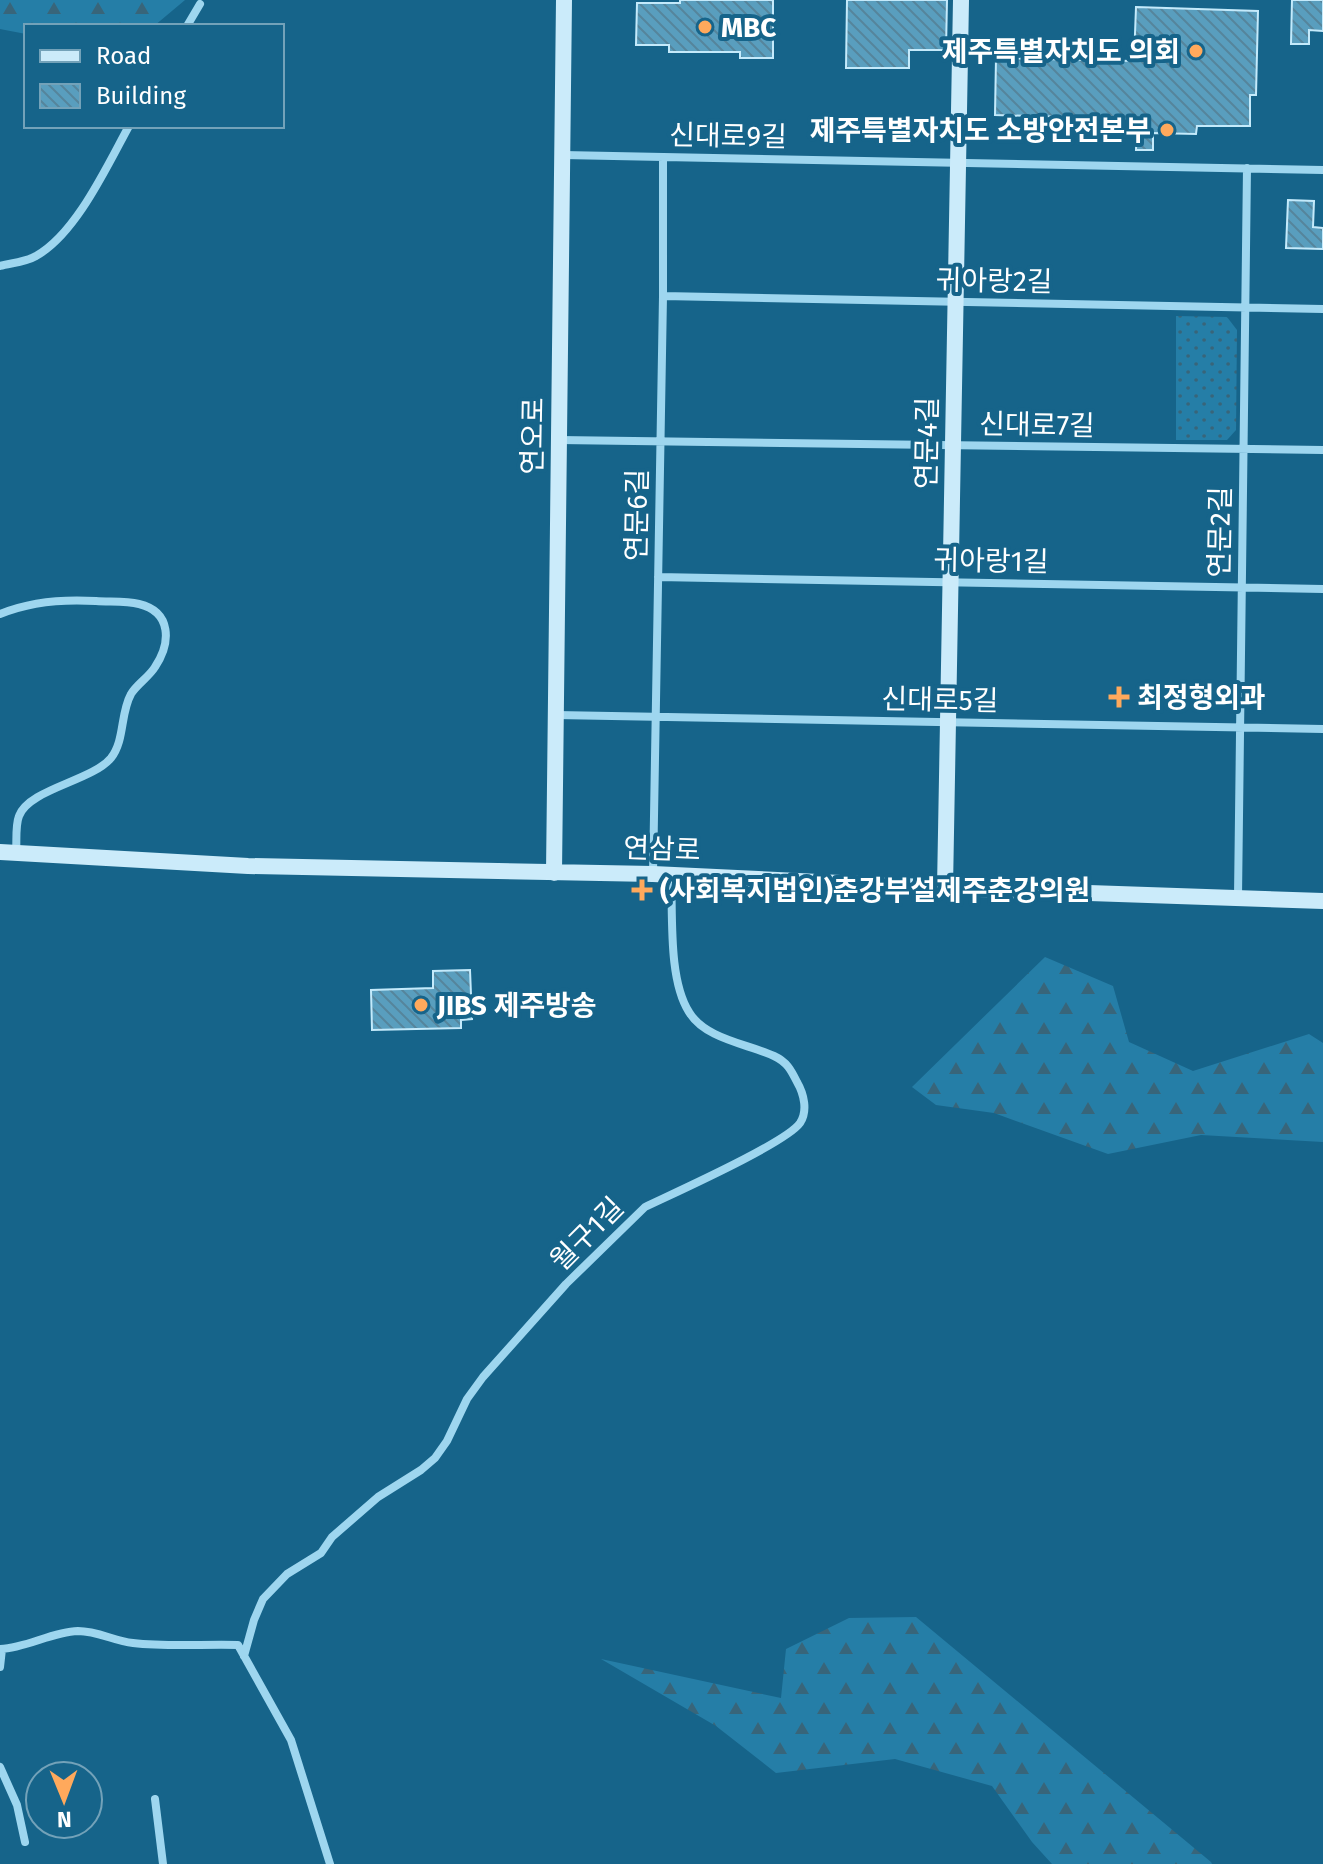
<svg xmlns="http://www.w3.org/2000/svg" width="1323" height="1864" font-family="'Fira Sans','Noto Sans KR',sans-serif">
  <defs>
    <pattern id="forest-firs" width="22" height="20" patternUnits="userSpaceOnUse" patternTransform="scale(2)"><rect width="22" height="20" fill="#257ea7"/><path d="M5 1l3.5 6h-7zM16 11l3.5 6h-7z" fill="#38657a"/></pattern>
    <pattern id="park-dots" width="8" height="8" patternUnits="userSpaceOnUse" patternTransform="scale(2)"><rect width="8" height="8" fill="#257ea7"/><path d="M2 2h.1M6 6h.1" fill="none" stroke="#38657a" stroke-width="1.8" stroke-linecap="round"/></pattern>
    <pattern id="building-back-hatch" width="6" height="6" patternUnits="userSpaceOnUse" patternTransform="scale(2)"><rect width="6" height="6" fill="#599ebe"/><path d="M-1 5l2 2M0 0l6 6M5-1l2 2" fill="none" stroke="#55859c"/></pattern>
  </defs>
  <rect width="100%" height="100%" fill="#16648a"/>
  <!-- forest -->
  <path fill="url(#forest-firs)" d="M 0,0 L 185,0 L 154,26 L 26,26 L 26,34 L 0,29 Z
    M 1045,957 L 1113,986 L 1129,1042 L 1193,1071 L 1309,1034 L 1323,1043 L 1323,1142 L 1201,1135 L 1108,1154 L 994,1113 L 936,1105 L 912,1087 Z
    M 916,1617 L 1211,1862 L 1212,1864 L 1052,1864 L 1032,1842 L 992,1786 L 895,1759 L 776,1773 L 716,1726 L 601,1659 L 781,1698 L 786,1649 L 849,1618 Z"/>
  <!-- park -->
  <path fill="url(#park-dots)" d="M 1176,316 L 1227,317 L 1237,330 L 1236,430 L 1227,440 L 1176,440 Z"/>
  <!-- building -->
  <path fill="url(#building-back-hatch)" stroke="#c4eafb" stroke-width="2" d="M 680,0 L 773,0 L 773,58 L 740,58 L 740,52 L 669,52 L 669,45 L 636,45 L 637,3 L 680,3 Z
    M 847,0 L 947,0 L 946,50 L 909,50 L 909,68 L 846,68 Z
    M 1292,0 L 1323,0 L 1323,31 L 1309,30 L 1309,44 L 1291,44 Z
    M 1136,7 L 1258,11 L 1256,95 L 1250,95 L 1250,126 L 1197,126 L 1196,134 L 1153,133 L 1153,150 L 1136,150 L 1137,119 L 995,115 L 996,58 L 1134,61 Z
    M 1288,200 L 1314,201 L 1313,227 L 1323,228 L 1323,249 L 1286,248 Z
    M 470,970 L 472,1019 L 461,1020 L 461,1028 L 372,1030 L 371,990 L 433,988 L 433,971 Z"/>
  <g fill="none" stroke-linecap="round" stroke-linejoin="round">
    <!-- street -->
    <path stroke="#9ed6ef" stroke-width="8" d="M 187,26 L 200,4
      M 563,155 L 1323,170
      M 0,266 C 11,263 26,262 36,256 C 76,234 107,166 129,126
      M 663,296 L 1323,309
      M 559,440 L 1323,450
      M 658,577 L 1323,589
      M 0,614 C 29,602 64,599 96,601 C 110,602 126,601 139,604 C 172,612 171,643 155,667 C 149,677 137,684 131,694 C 120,714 125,740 111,758 C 92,781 29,789 19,816 C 15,826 17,842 16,853
      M 556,715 L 1323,729
      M 653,874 L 663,296 L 663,157
      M 1238,897 L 1247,168
      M 0,1649 C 27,1648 51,1632 78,1631 C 98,1631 114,1641 133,1643 C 167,1647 204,1644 238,1645 L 291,1740 L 330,1864
      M 244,1656 L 254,1620 L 263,1599 L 287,1574 L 321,1553 L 332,1537 L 378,1497 L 421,1470 L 435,1458 L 447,1441 L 467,1399 L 483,1377 L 566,1284 L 645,1207 C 674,1193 786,1143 800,1123 C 808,1111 804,1094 797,1082 C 791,1070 787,1062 774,1056 C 748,1044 705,1039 689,1012 C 668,979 673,914 671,875
      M 0,1667 L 2,1649
      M 0,1767 L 17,1805 L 25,1842
      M 155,1799 L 163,1864"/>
    <!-- secondary -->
    <path stroke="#cbebfa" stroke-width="16" d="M 0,852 L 248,866 L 653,874 L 945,888 L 1323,901
      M 554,873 L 564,0
      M 945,888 L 961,0"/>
  </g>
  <!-- markers -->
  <g fill="#ffa95c" stroke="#16648a" stroke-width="3">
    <circle cx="705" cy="27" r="8"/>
    <circle cx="1196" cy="51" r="8"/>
    <circle cx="1167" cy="130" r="8"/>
    <path d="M1115 685h8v8h8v8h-8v8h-8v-8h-8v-8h8z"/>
    <path d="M638 878h8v8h8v8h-8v8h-8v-8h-8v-8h8z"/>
    <circle cx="421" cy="1005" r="8"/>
  </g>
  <g text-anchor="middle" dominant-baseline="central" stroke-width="8" stroke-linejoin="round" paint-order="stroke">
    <!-- poi labels -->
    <g font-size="28" font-weight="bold" fill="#fff" stroke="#16648a" text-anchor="start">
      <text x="721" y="27">MBC</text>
      <text x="1180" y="51" text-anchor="end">제주특별자치도 의회</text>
      <text x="1151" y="130" text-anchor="end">제주특별자치도 소방안전본부</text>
      <text x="1137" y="697">최정형외과</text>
      <text x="660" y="890">(사회복지법인)춘강부설제주춘강의원</text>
      <text x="437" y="1005">JIBS 제주방송</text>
    </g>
    <!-- street labels -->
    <g font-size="28" fill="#fff" stroke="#16648a">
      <text transform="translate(728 136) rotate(1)">신대로9길</text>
      <text transform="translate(994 281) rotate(1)">귀아랑2길</text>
      <text transform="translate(1037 425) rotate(1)">신대로7길</text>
      <text transform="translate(533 436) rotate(-89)">연오로</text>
      <text transform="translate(927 443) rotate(-89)">연문4길</text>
      <text transform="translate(637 515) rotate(-89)">연문6길</text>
      <text transform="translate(1220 532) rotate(-89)">연문2길</text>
      <text transform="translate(991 561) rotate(1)">귀아랑1길</text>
      <text transform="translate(940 700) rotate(1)">신대로5길</text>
      <text transform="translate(662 849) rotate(2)">연삼로</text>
      <text transform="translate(587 1234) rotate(-45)">월구1길</text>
    </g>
  </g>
  <!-- legend -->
  <rect x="24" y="24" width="260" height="104" fill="#16648a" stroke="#73a2b9" stroke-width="2"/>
  <rect x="40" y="50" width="40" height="12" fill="#cbebfa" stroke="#73a2b9" stroke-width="2"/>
  <text x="96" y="64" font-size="24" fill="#ffffff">Road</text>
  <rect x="40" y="84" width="40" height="24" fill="url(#building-back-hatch)" stroke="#73a2b9" stroke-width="2"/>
  <text x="96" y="104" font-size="24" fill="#ffffff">Building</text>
  <!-- north arrow -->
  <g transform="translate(64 1800) rotate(179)"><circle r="38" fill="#16648a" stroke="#73a2b9" stroke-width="2"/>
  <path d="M0-6L14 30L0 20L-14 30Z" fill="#ffa95c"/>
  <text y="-12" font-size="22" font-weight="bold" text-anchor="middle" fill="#ffffff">N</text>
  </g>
</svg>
